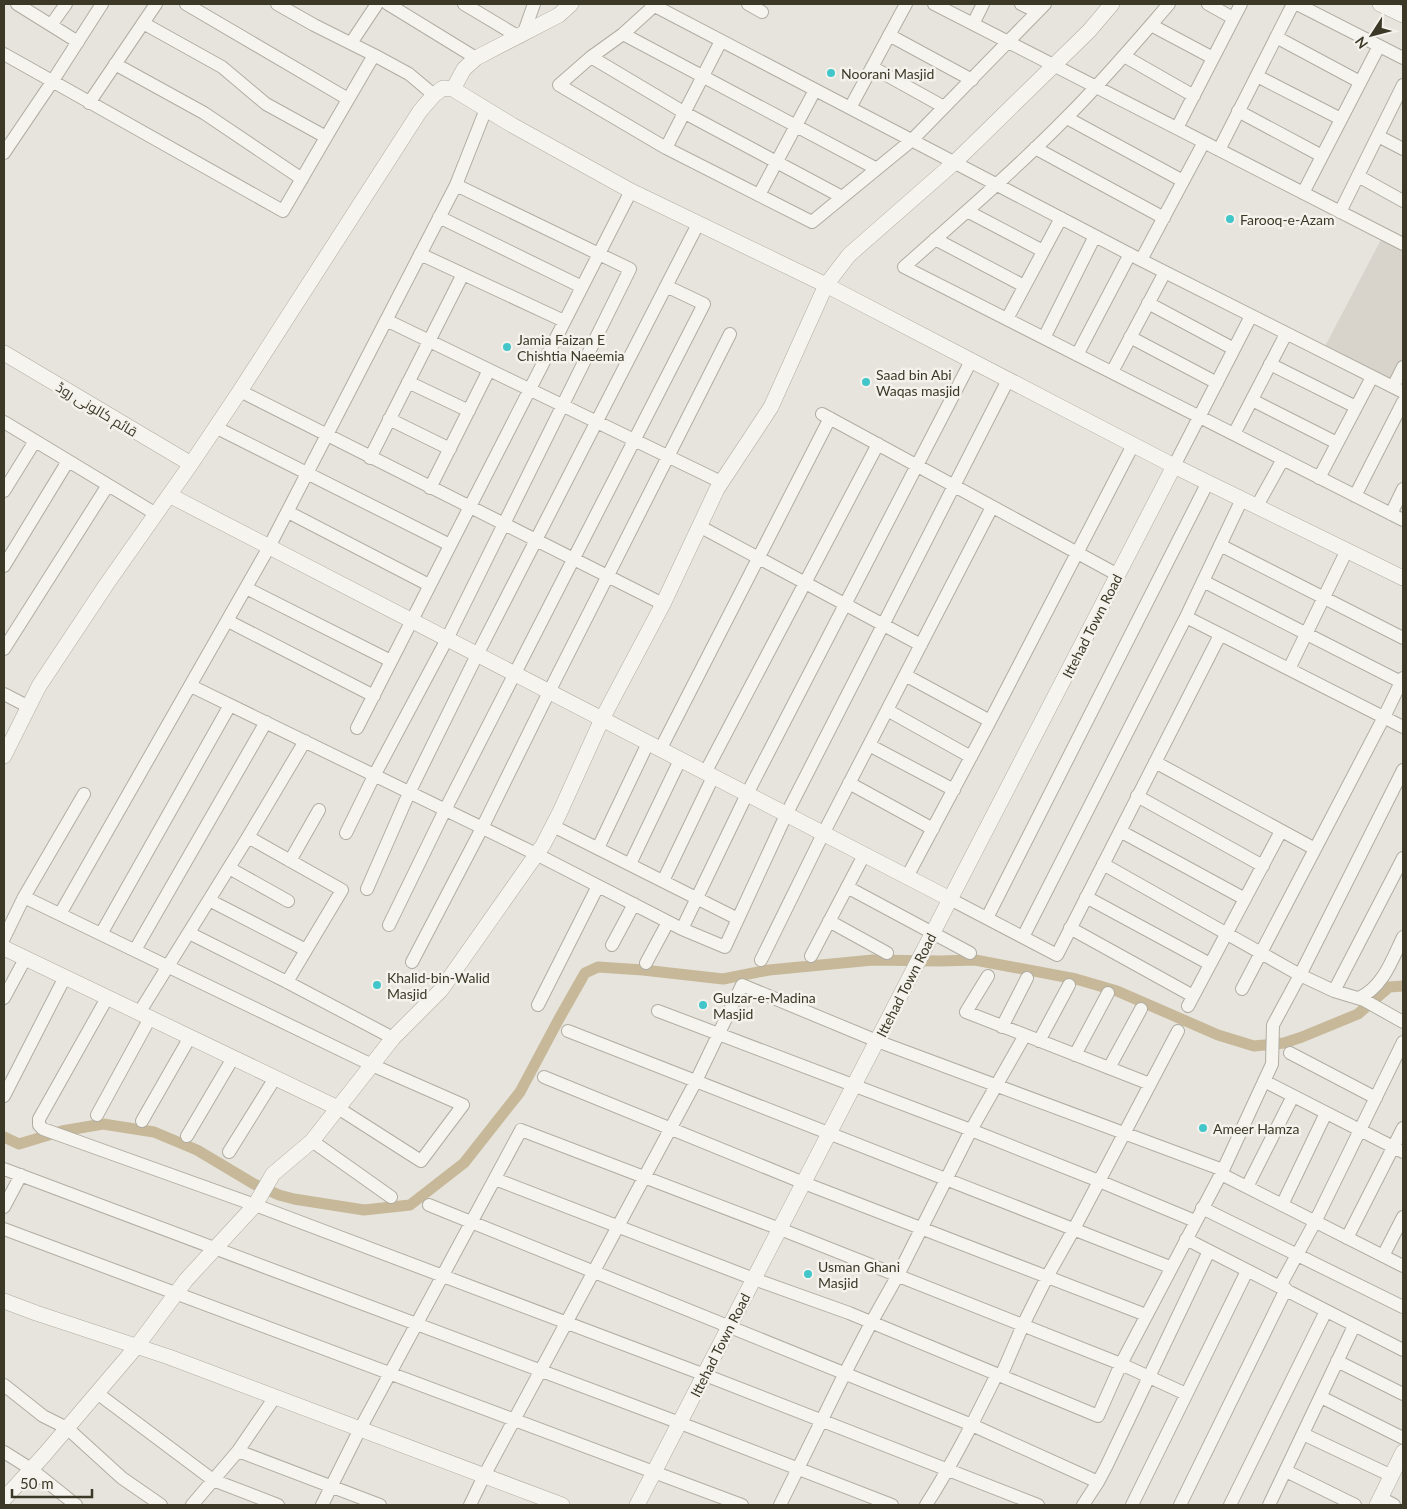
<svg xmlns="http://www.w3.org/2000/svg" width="1407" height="1509" font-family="Lato,Cairo,sans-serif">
  <rect width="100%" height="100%" fill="#e6e4dc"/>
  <!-- built -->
  <path fill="#d8d4cb" d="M 1384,234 L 1403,244 L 1403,367 L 1393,387 L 1322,352 Z"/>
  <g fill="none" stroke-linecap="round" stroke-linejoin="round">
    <!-- canal -->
    <path stroke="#c6b898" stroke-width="11" d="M 4,1137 L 19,1144 L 62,1131 L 103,1124 L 154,1132 L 197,1150 L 254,1184 L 279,1195 L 294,1199 L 364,1210 L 410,1205 L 464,1163 L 520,1092 L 560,1017 L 585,973 L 598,967 L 643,970 L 723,979 L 769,970 L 873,960 L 940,961 L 975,960 L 1076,979 L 1117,991 L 1218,1035 L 1254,1046 L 1284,1043 L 1302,1037 L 1358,1014 L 1389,987 L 1403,986"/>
    <defs>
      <path id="minor" d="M 17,4 L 78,42
        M 186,4 L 348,99
        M 277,4 L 314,25 L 374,55 L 409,74 L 434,95
        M 388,4 L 476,58
        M 464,4 L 519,37
        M 651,4 L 1141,260 L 1403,392
        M 656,4 L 623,34 L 591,57 L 559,85 L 666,148 L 812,222 L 912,140 L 1045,4
        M 748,4 L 762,12
        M 934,4 L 1403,244
        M 1021,4 L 1037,12
        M 1169,4 C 1136,42 1103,81 1067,117 C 1015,170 959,218 904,267 L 1403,520
        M 1208,4 L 1233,18
        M 1297,4 L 1403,58
        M 143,23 L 222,67 L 266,104 L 326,137
        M 973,24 L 983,4
        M 51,25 L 66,4
        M 1151,25 L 1213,58
        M 623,34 L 877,169
        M 523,35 L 534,4
        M 889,35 L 972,80
        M 1276,37 L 1360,82
        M 351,43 L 377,4
        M 4,54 L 283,211 L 374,55
        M 1124,56 L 1194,96
        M 591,57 L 685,113 L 842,197
        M 115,64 L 204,113 L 302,179
        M 872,67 L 944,107
        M 1257,76 L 1341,119
        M 89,103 L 156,4
        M 850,108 L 906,4
        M 1238,111 L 1322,156
        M 1067,118 L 1183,181
        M 1177,128 L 1241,4
        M 1378,136 L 1403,149
        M 666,148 L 721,41
        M 1035,148 L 1164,218
        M 1219,150 L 1293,4
        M 4,153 L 52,82 L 102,4
        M 1358,176 L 1403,201
        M 1303,193 L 1379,46
        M 759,195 L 815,90
        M 967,211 L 1043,251
        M 1340,212 L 1403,85
        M 439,217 L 582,287
        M 935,239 L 1024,286
        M 420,254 L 564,321
        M 1141,260 L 1204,142
        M 1148,303 L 1234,349
        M 1007,319 L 1061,218
        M 386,320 L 721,482
        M 1130,337 L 1217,383
        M 1044,338 L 1095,236
        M 1077,355 L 1130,254
        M 1270,364 L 1356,407
        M 1112,372 L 1165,272
        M 408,382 L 469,411
        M 1393,387 L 1403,367
        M 240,391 L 663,604
        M 1252,400 L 1337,443
        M 822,414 L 1118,575
        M 389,419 L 450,449
        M 4,422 L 156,514
        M 215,427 L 450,545
        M 1234,434 L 1286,334
        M 370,458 L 463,274
        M 1174,466 L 1251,316
        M 1319,478 L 1372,377
        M 430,488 L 489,370
        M 4,491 L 35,441
        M 1355,496 L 1403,402
        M 1257,506 L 1283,459
        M 288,512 L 429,585
        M 1391,514 L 1403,489
        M 699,526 L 921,645
        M 1220,545 L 1403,638
        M 4,566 L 68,461
        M 1203,581 L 1401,682
        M 246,588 L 391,661
        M 1186,617 L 1403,727
        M 228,621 L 374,696
        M 4,649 L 108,485
        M 1289,669 L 1347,550
        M 905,675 L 990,721
        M 191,686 L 536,854 L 682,929 L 747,794 L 971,361
        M 4,694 L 29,707
        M 887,710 L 971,757
        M 357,728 L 631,191
        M 869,745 L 954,790
        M 660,750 L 830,418
        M 1155,762 L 1315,849
        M 705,773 L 878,444
        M 849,783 L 933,829
        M 1137,796 L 1263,866
        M 553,826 L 738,919
        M 1120,831 L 1245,899
        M 346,833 L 374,776 L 447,639 L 630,269 L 456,185
        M 248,837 L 342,890 L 287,982
        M 598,848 L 648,743
        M 290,861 L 319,810
        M 630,864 L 680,760
        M 1103,864 L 1300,975 L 1334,991 L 1364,1000 L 1403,1022
        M 229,868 L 288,901
        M 907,877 L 990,721 L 1133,445
        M 663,881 L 713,777
        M 847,887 L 970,953
        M 367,889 L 409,793 L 477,655 L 698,224
        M 24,897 L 84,794
        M 1086,897 L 1210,964
        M 950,899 L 1057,955 L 1220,635
        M 209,900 L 306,950
        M 60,914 L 269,547 L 456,185 L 486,109
        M 987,918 L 1208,482
        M 829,921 L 887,953
        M 389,925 L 445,810 L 704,304 L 666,286
        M 1070,928 L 1193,996
        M 682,929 L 725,947 L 786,815 L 1008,380
        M 189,933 L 287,982 L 393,1038
        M 101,934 L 230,705
        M 1023,937 L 1186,617 L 1242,499
        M 4,938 L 24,897 L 372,1065 L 463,1105 L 421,1161 L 338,1108
        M 612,945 L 634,904
        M 135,950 L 266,722
        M 811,956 L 864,855
        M 761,960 L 823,834 L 992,507
        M 412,962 L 482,828 L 549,692 L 730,334
        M 646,963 L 668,922
        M 988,976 L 966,1012 L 1150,1084
        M 1242,989 L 1384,717 L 1403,678
        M 1334,991 L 1403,858
        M 4,998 L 25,959
        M 107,998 L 39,1119 L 39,1125 L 43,1129 L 255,1205 L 705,1375 L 1038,1505
        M 1359,998 C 1383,987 1392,960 1403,937
        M 538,1005 L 598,886
        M 1188,1006 L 1281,831
        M 658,1011 L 971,1130 L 898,1275 L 871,1323 L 845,1373 L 780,1505
        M 139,1013 L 248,837 L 305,741
        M 1002,1027 L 1027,978
        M 568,1031 L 1170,1267
        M 1025,1035 L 971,1130 L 1099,1181 L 1195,1221
        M 1039,1041 L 1069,985
        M 1290,1053 L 1376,1098
        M 1075,1055 L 1108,993
        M 1109,1068 L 1141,1009
        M 544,1077 L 804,1183 L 1146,1315
        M 1264,1081 L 1403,1152
        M 4,1096 L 65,977
        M 97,1115 L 150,1018
        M 142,1121 L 190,1037
        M 187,1136 L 233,1058
        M 312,1141 L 391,1197
        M 229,1152 L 275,1078
        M 4,1169 L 680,1423 L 892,1505
        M 1221,1174 L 1403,1266
        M 495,1179 L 754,1279 L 849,1313 L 1098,1416 L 1121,1364 L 1186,1394
        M 1247,1187 L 1293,1096
        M 429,1205 L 972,1425 L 1098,1482
        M 1282,1205 L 1326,1113
        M 4,1207 L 21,1175
        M 1202,1208 L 1403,1307
        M 4,1229 L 742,1505
        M 1347,1238 L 1403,1128
        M 1186,1239 L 1403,1350
        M 1383,1256 L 1403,1217
        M 1280,1286 L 1315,1222 L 1403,1042
        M 1337,1361 L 1403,1394
        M 1001,1376 L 1023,1325 L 1047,1277 L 1074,1229 L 1178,1031
        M 4,1385 L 43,1416 L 67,1428 L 122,1478 L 161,1505
        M 97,1393 L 213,1480 L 278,1505
        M 1321,1397 L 1403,1438
        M 1303,1434 L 1392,1476
        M 238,1451 L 380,1505
        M 4,1452 L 31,1469 L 76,1505
        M 1286,1471 L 1355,1505
        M 1381,1498 L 1394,1505
        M 192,1505 L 238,1451 L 275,1397
        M 322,1505 L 360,1429 L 521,1130 L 780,1229 L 1121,1364 L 1223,1170 L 1272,1064 L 1273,1025 L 1300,975 L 1403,770
        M 470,1505 L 484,1476 L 696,1081 L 742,985 L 877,1041 L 1223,1170
        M 926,1505 C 953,1463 975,1419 997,1374
        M 1083,1505 L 1098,1482 L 1106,1467 L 1209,1251
        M 1132,1505 L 1247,1271
        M 1180,1505 L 1286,1289
        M 1230,1505 L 1326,1311
        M 1269,1505 L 1354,1326"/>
      <path id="tertiary" d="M 1380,4 L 1403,15
        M 453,89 L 464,69 L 476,58 L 559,15 L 571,4
        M 4,353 L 191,464
        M 169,495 L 950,899
        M 4,756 L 39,686 L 106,585 L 191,464 L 240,391 L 420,111 L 434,95 L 443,88 L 453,89 L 512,125 L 631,191 L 826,285 L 1174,466 L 1403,578
        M 4,948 L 338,1108
        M 4,1301 L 36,1313 L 169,1357 L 562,1505
        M 4,1499 L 45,1454 L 137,1346 L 186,1280 L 255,1205 L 273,1174 L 312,1141 L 393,1038 L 441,990 L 543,845 L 560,812 L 602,719 L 663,604 L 717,489 L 771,407 L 826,285 L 849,255 L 955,162 L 1089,31 L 1112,4
        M 637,1505 L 1174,466
        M 1377,1505 L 1403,1452"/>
    </defs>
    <!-- minor casing -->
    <use href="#minor" stroke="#b0ada2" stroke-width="14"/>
    <!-- tertiary casing -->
    <use href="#tertiary" stroke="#b0ada2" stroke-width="16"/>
    <!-- minor -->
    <use href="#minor" stroke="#f5f4ef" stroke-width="12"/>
    <!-- tertiary -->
    <use href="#tertiary" stroke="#f5f4ef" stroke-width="15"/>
  </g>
  <!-- markers -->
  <g fill="#43c6c9" stroke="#f4f2ec" stroke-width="2">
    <circle cx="831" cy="73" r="5"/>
    <circle cx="1230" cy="219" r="5"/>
    <circle cx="507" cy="347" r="5"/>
    <circle cx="866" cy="382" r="5"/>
    <circle cx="377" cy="985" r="5"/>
    <circle cx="703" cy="1005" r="5"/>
    <circle cx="1203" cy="1128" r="5"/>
    <circle cx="808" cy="1274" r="5"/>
  </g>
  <g text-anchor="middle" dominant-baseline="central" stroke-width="5" stroke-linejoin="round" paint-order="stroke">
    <!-- poi labels -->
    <g font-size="14" fill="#3c3827" stroke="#f4f2ec" text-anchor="start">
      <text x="841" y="73">Noorani Masjid</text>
      <text x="1240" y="219">Farooq-e-Azam</text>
      <text x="517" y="339">Jamia Faizan E<tspan x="517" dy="16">Chishtia Naeemia</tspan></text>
      <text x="876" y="374">Saad bin Abi<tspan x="876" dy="16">Waqas masjid</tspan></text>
      <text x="387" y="977">Khalid-bin-Walid<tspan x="387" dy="16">Masjid</tspan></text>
      <text x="713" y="997">Gulzar-e-Madina<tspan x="713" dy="16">Masjid</tspan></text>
      <text x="1213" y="1128">Ameer Hamza</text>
      <text x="818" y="1266">Usman Ghani<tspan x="818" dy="16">Masjid</tspan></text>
    </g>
    <!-- street labels -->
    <g font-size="14" fill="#3c3827" stroke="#f4f2ec">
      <text transform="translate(97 409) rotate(31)">قائم کالونی روڈ</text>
      <text transform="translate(1092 626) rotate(-63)">Ittehad Town Road</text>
      <text transform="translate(906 985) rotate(-63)">Ittehad Town Road</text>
      <text transform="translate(720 1345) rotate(-63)">Ittehad Town Road</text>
    </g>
  </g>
  <!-- border -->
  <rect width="1407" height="1509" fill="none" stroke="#3c3827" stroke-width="10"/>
  <!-- north arrow -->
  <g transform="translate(1372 35) rotate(234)" stroke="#f4f2ec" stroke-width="4" paint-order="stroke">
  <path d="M0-4L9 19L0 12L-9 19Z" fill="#3c3827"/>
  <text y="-8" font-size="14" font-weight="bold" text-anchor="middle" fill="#3c3827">N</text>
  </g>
  <!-- scale -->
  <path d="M12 1489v8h80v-8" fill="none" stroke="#3c3827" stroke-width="2.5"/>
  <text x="20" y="1489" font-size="15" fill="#3c3827" stroke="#f4f2ec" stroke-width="4" paint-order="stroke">50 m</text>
</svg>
